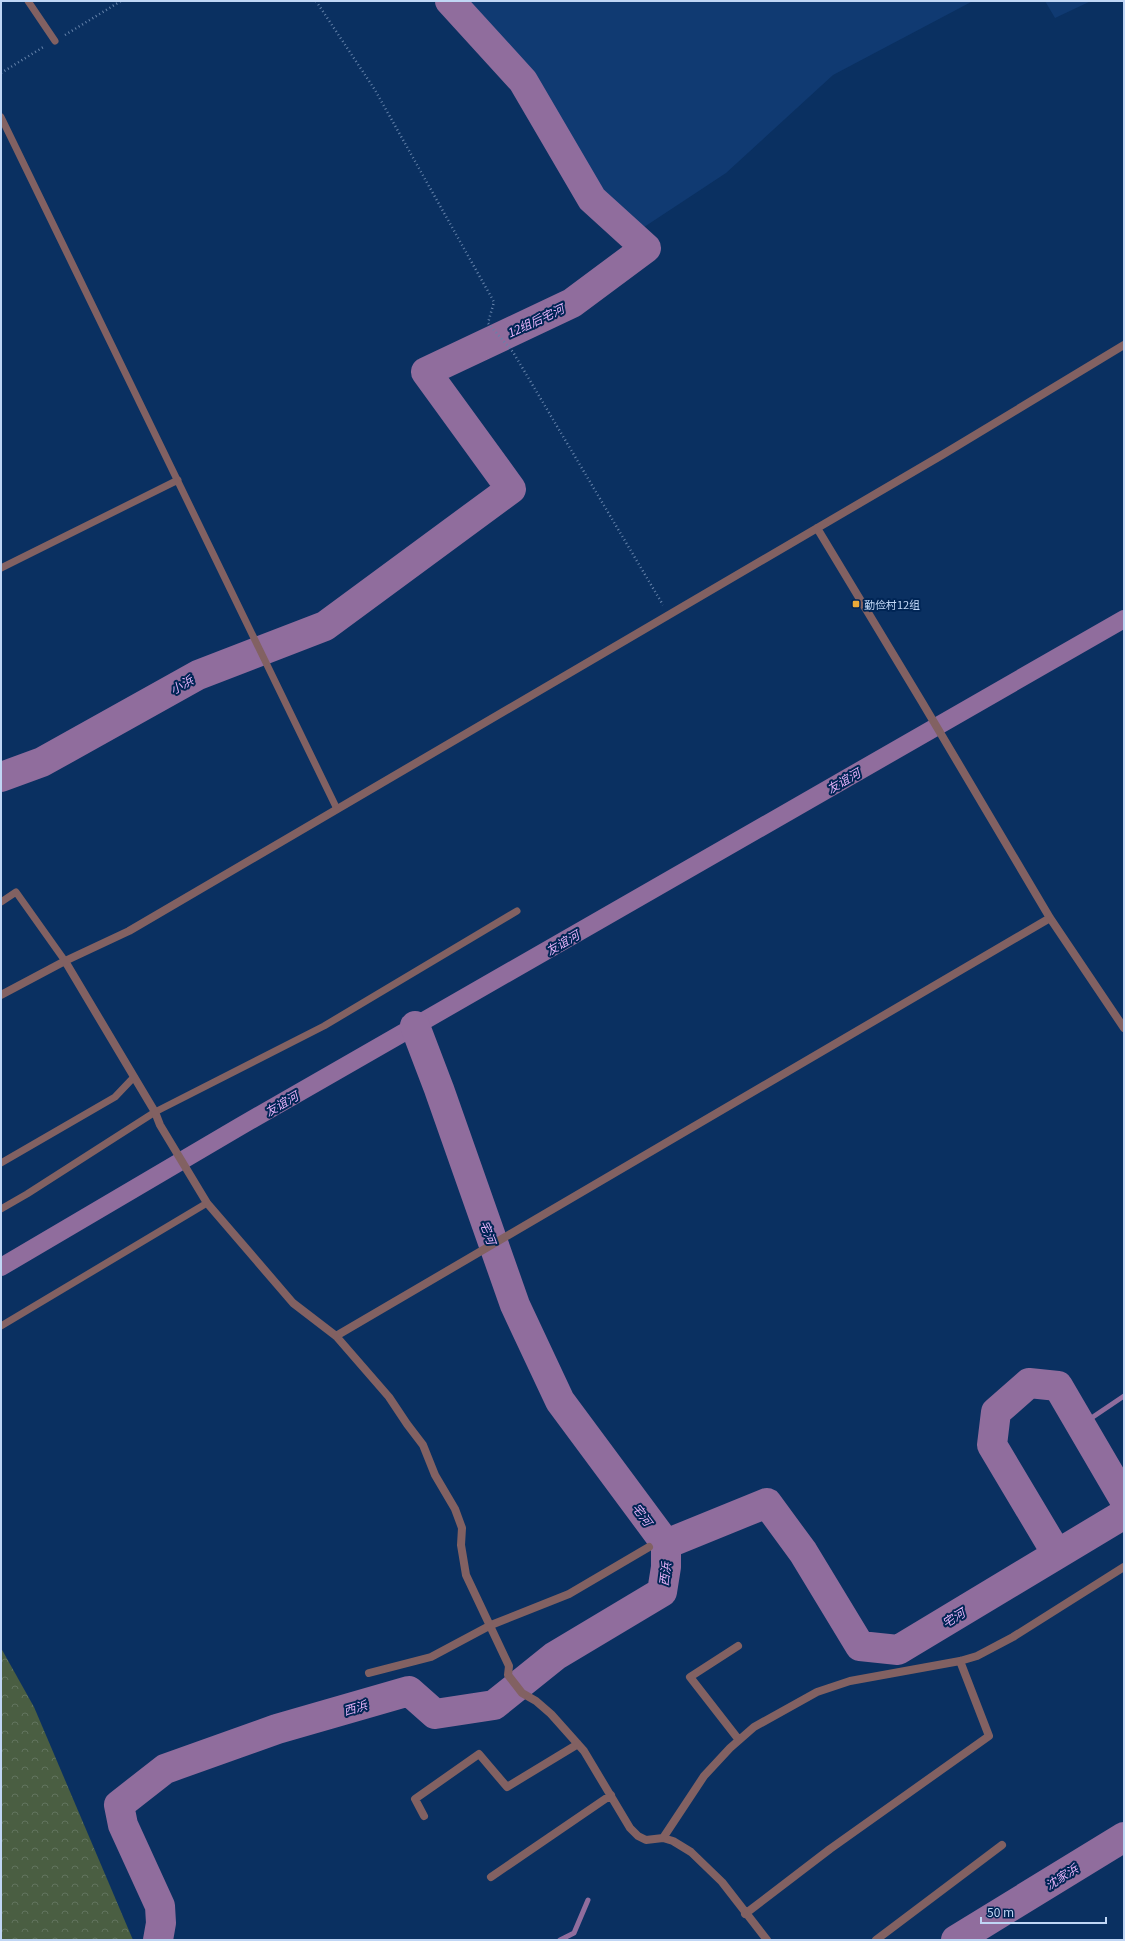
<svg xmlns="http://www.w3.org/2000/svg" width="1125" height="1941" font-family="Georgia,'Noto Sans SC',serif">
  <defs>
    <pattern id="forest-crowns" width="20" height="18" patternUnits="userSpaceOnUse"><rect width="20" height="18" fill="#4a5e42"/><path d="M2 6a3 3 0 1 1 6 0M12 15a3 3 0 1 1 6 0" fill="none" stroke="#62745e"/></pattern>
  </defs>
  <rect width="100%" height="100%" fill="#0a3061"/>
  <!-- built -->
  <path fill="#103a72" d="M 456,1 L 973,1 L 833,75 L 726,173 L 632,235 Z
    M 1045,1 L 1091,1 L 1055,18 Z"/>
  <!-- forest -->
  <path fill="url(#forest-crowns)" d="M 1,1648 L 34,1707 L 133,1940 L 1,1940 Z"/>
  <g fill="none" stroke-linecap="round" stroke-linejoin="round">
    <!-- stream -->
    <path stroke="#906d9d" stroke-width="5" d="M 1081,1425 L 1124,1396
      M 560,1940 L 574,1933 L 588,1900"/>
    <!-- canal -->
    <path stroke="#906d9d" stroke-width="18" d="M 1,1267 L 239,1127 L 1124,619"/>
    <!-- river -->
    <path stroke="#906d9d" stroke-width="30" d="M 1,777 L 42,762 L 198,675 L 325,626 L 511,489 L 426,372 L 572,303 L 646,248 L 592,199 L 523,81 L 450,1
      M 415,1026 L 439,1089 L 515,1305 L 560,1401 L 666,1544 L 767,1503 L 803,1552 L 860,1646 L 898,1650 L 1124,1514
      M 1057,1554 L 992,1445 L 996,1412 L 1029,1383 L 1058,1386 L 1124,1499
      M 158,1940 L 161,1923 L 160,1906 L 123,1825 L 119,1805 L 165,1769 L 277,1729 L 409,1691 L 435,1714 L 494,1705 L 555,1656 L 662,1592 L 666,1567 L 666,1544
      M 956,1940 L 1124,1837"/>
    <!-- path -->
    <path stroke="#6583ab" stroke-width="2.5" stroke-dasharray="1 3" stroke-linecap="butt" d="M 316,1 L 375,90 L 494,302 L 488,323 L 513,352 L 663,605
      M 65,35 L 121,1
      M 1,73 L 45,46"/>
    <!-- service -->
    <path stroke="#826162" stroke-width="7" d="M 28,1 L 55,41
      M 1,117 L 337,809
      M 1,568 L 178,480
      M 1,902 L 16,892 L 65,961
      M 1,1163 L 115,1097 L 134,1077
      M 1,1209 L 27,1194 L 155,1112 L 324,1026 L 517,911
      M 1,1326 L 207,1203"/>
    <!-- minor -->
    <path stroke="#826162" stroke-width="8" d="M 817,528 L 922,702 L 1050,918 L 1124,1028
      M 65,961 L 155,1112 L 160,1125 L 207,1203 L 293,1303 L 336,1336 L 389,1397 L 407,1424 L 423,1445 L 435,1475 L 455,1509 L 462,1528 L 461,1545 L 466,1575 L 509,1666 L 508,1675 L 522,1693 L 536,1701 L 551,1714 L 584,1751 L 630,1828 L 638,1836 L 646,1840 L 663,1838 L 673,1841 L 691,1852 L 722,1882 L 767,1940
      M 1,995 L 65,961 L 129,931 L 942,455 L 1124,345
      M 336,1336 L 1050,918
      M 738,1646 L 690,1677 L 739,1740
      M 369,1673 L 431,1657 L 491,1625 L 569,1594 L 649,1547
      M 424,1816 L 415,1799 L 479,1754 L 507,1787 L 578,1744
      M 663,1838 L 704,1776 L 730,1748 L 754,1727 L 817,1692 L 850,1681 L 960,1661 L 977,1656 L 1013,1637 L 1124,1567
      M 491,1877 L 611,1795
      M 745,1914 L 830,1849 L 989,1736 L 960,1661
      M 876,1940 L 1002,1845"/>
  </g>
  <!-- markers -->
  <rect fill="#eaaa39" stroke="#002555" stroke-width="1.5" x="852" y="600" width="8" height="8" rx="2"/>
  <g text-anchor="middle" dominant-baseline="central" stroke-width="4" stroke-linejoin="round" paint-order="stroke">
    <!-- poi labels -->
    <g font-size="11" fill="#c0d6f5" stroke="#002555" text-anchor="start">
      <text x="864" y="604">勤俭村12组</text>
    </g>
    <!-- water labels -->
    <g font-size="12" font-style="italic" fill="#e5b1f8" stroke="#002555">
      <text transform="translate(535 320) rotate(-25)">12组后宅河</text>
      <text transform="translate(181 684) rotate(-29)">小浜</text>
      <text transform="translate(843 780) rotate(-30)">友谊河</text>
      <text transform="translate(562 942) rotate(-30)">友谊河</text>
      <text transform="translate(281 1103) rotate(-30)">友谊河</text>
      <text transform="translate(489 1232) rotate(70)">宅河</text>
      <text transform="translate(643 1514) rotate(54)">宅河</text>
      <text transform="translate(664 1574) rotate(-83)">西浜</text>
      <text transform="translate(953 1617) rotate(-31)">宅河</text>
      <text transform="translate(355 1707) rotate(-16)">西浜</text>
      <text transform="translate(1061 1876) rotate(-32)">沈家浜</text>
    </g>
  </g>
  <!-- border -->
  <rect width="1125" height="1941" fill="none" stroke="#c0d6f5" stroke-width="4"/>
  <!-- scale -->
  <path d="M981 1917v6h125v-6" fill="none" stroke="#c0d6f5" stroke-width="2"/>
  <text x="987" y="1917" font-size="12" fill="#c0d6f5" stroke="#002555" stroke-width="3" paint-order="stroke">50 m</text>
</svg>
